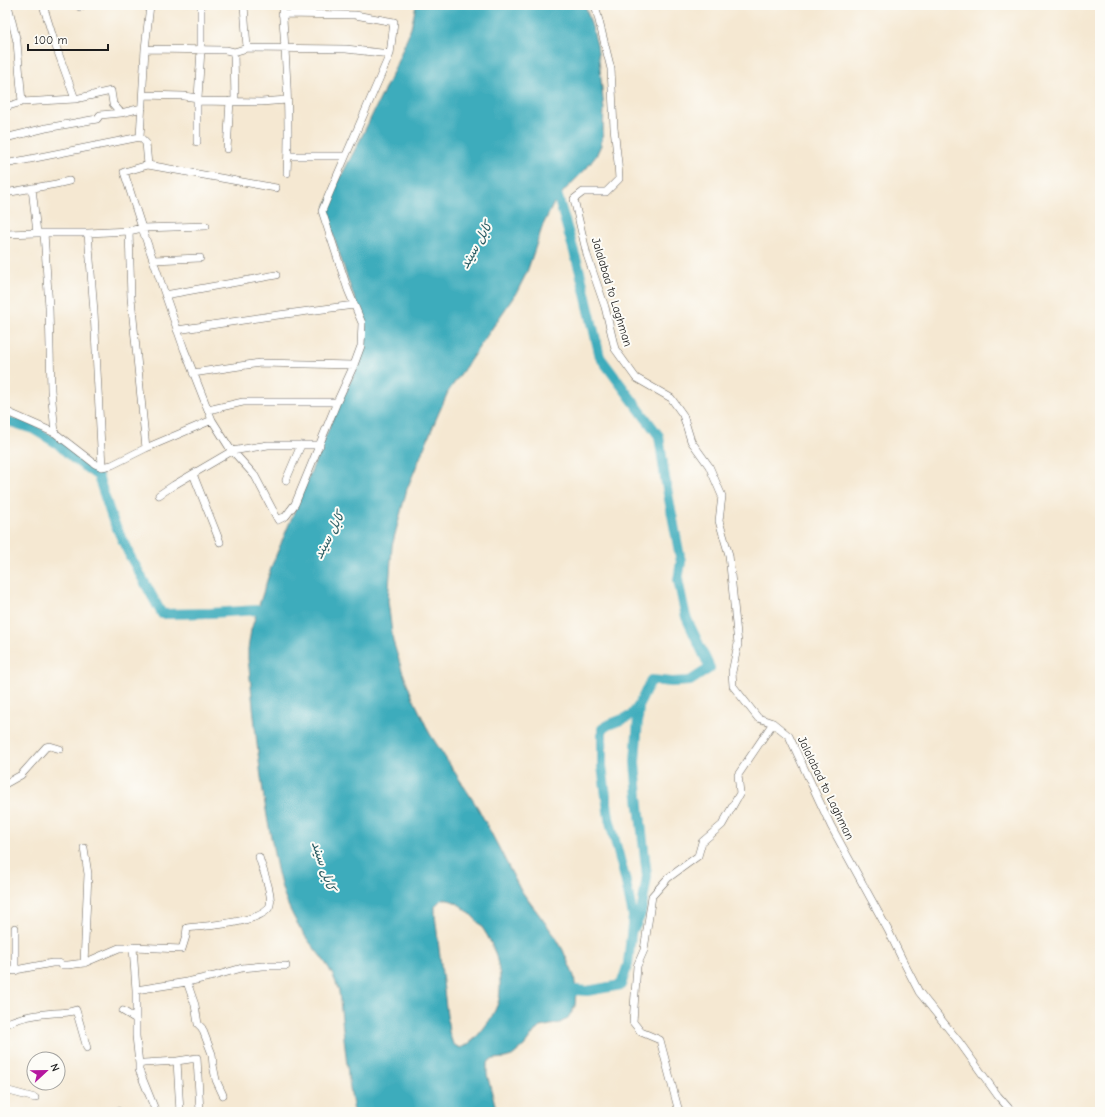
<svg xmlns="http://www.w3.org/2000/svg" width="1105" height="1117" font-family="'Comic Neue','Playpen Sans Arabic',sans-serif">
  <rect width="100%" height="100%" fill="#fdfcf7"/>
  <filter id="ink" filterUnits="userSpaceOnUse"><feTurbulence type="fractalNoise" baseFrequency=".025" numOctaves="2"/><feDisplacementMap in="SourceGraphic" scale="8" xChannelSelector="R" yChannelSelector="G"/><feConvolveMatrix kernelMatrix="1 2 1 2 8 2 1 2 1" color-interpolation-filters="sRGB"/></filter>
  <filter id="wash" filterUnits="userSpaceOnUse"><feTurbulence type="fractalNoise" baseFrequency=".012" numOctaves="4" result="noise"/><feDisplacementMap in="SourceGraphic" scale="16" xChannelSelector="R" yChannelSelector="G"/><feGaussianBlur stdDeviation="0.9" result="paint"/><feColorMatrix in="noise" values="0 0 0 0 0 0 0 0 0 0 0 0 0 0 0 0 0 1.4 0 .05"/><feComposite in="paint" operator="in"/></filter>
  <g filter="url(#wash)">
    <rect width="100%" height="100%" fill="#f5e8d2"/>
    <!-- water -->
    <path fill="#3eacbc" stroke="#2d646c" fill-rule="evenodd" d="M 416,5 L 585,5 L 593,30 L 597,45 L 599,59 L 604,109 L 603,133 L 601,145 L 596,156 L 586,169 L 564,191 L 554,203 L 543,225 L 527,272 L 517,292 L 469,362 L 448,392 L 437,417 L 407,489 L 392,546 L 388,601 L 393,641 L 402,670 L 412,696 L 430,734 L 478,808 L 498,846 L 520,889 L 555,936 L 563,950 L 574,976 L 576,990 L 575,1006 L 572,1012 L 567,1019 L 560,1023 L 541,1027 L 535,1031 L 525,1045 L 517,1052 L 512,1056 L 505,1058 L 494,1059 L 490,1060 L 487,1065 L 487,1074 L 497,1112 L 354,1112 L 348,1075 L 339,992 C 332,966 319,956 305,936 C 297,924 290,911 285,898 C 279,880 275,861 272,842 C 259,782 255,720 248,659 L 248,649 L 251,630 L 272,565 L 334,416 L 359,363 L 366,338 L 365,327 L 350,286 L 325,210 L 327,203 L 360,140 L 394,70 L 411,28 ZM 442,899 C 454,900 461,905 469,913 C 492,933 504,968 499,999 C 496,1013 483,1031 473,1040 C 469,1044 464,1046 460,1048 L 453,1044 L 449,1032 L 435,915 L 435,906 Z"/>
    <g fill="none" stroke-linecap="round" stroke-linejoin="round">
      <!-- river -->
      <path stroke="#3eacbc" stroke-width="10" d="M 553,186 L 558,197 L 580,272 L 600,357 L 659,436 L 665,478 L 681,562 L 678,580 L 686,617 L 710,668 L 690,681 L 672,682 L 651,680 L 639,705 L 631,716 L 608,725 L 602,729 L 602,766 L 609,818 L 625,878 L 633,916 L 628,964 L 621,985 L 587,991 L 576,990 L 566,997
        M 5,420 L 33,429 L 58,444 L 74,459 L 98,476 L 112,518 L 130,556 L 162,614 L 211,613 L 258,610 L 267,617
        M 635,927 L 641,914 L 647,876 L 638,797 L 635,762 L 639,705"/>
    </g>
  </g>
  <g filter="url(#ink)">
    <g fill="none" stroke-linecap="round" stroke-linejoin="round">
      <defs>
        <path id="minor" d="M 8,5 L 17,42 L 22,102
          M 43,5 L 55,44 L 75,99
          M 80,5 L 80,7
          M 150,5 L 145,49 L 140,137 L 146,143 L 148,165 L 124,172 L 142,228 L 184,349 L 212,420 L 229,447 L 255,476 L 278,520 L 286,516 L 295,504 L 337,402 L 354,365 L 361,346 L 362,323 L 348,290 L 322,211 L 330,192 L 390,54 L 394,22 L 355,15 L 282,14
          M 244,5 L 247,48
          M 282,5 C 286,61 290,117 287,173
          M 595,5 L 611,69 L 614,128 L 618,163 L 619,179 L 606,192 L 583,192 L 574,199 L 587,255 L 605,307 L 615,349 L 636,378 L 671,398 L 683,415 L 691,441 L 709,466 L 722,496 L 719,521 L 729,555 L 738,644 L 732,672 L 733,686 L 758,718 L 773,723 L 789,736 L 831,826 L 888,930 L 902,959 L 919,992 L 960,1043 L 998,1096 L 1012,1112
          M 145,49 L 226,50 L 234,52 L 247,48 L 346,49 L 390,54
          M 234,52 L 235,101
          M 143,95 L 184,96 L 198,98 L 197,101 L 261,102 L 287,100
          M 198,98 L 201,49 L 201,5
          M 5,107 L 22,102 L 75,99 L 111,91 L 113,104 L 121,113 L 142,108
          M 5,138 L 46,128 L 97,119 L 100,115 L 121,113
          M 197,142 L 197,101
          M 227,149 L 230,101
          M 288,156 L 345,156
          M 5,164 L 140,137
          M 148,165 L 276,188
          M 32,188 L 37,233
          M 5,193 L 56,184 L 69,181
          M 129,231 L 131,298 L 146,448
          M 44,233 L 49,307 L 51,390 L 55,433
          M 88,233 L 94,312 L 102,467
          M 5,234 L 37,233 L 88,233 L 129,231 L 142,228 L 206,226
          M 153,260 L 200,258
          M 165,295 L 276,275
          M 177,330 L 271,316 L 354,305
          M 193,373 L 260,363 L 354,365
          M 208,410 L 243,402 L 337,402
          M 5,411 L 55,433 L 95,464 L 102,467 L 112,465 L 146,448 L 212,420
          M 193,474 L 220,542
          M 286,480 L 301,445
          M 159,495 L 174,485 L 232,451 L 268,445 L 320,445
          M 5,784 L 21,775 L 46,747 L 50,746 L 60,749
          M 133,947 L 136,990 L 136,1036 L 139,1064 L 144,1063 L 177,1061 L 197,1058 L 200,1112
          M 84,963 L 88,874 L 84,848
          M 15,971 L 15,928
          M 5,972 L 52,963 L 59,963 L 62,965 L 68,965 L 84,963 L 119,948 L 130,948 L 133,947 L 182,949 L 186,936 L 187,928 C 203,926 266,923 270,905 C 273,894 262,868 259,857
          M 187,982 L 195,1005 L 198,1024 L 202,1028 L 212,1054 L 213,1065 L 216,1080 L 223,1095
          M 136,990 L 187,982 L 214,976 L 242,968 L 263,966 L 286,966
          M 123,1011 L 136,1019
          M 5,1024 C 20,1017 38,1014 54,1013 C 62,1013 68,1013 76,1010 L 87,1048
          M 177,1061 L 180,1112
          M 139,1064 L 139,1070 L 156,1112
          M 5,1091 L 9,1091 L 35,1098
          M 118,1111 L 120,1112
          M 680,1112 L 678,1108 L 660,1040 L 641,1032 L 633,1022 L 637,966 L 644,950 L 652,896 L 668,878 L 698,856 L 702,842 L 722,825 L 740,793 L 738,775 L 773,723"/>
      </defs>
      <!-- minor casing -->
      <use href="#minor" stroke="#68635c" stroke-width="8"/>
      <!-- minor -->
      <use href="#minor" stroke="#fff" stroke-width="7"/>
    </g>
  </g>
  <g text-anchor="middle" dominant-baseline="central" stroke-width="4" stroke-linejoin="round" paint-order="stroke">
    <!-- street labels -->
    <g font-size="12" fill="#1c1c1c" stroke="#fdfcf7">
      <text transform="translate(612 292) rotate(73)">Jalalabad to Laghman</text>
      <text transform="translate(826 788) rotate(64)">Jalalabad to Laghman</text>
    </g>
    <!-- water labels -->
    <g font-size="13" font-style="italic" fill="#2b5d64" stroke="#fdfcf7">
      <text transform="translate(476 245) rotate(-60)">کابل سيند</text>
      <text transform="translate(329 535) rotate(-62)">کابل سيند</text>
      <text transform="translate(324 866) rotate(72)">کابل سيند</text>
    </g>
  </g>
  <!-- margin -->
  <rect width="1105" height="1117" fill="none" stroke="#fdfcf7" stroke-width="20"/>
  <!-- north arrow -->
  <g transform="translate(46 1071) rotate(68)"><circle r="19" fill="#fdfcf7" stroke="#a3a29f"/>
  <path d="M0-3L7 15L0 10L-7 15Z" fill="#b5179e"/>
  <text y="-6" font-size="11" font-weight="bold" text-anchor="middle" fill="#1c1c1c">N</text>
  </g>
  <!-- scale -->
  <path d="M28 44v6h80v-6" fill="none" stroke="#1c1c1c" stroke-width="2"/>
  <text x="34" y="44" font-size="12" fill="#1c1c1c" stroke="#fdfcf7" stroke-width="3" paint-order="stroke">100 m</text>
</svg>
